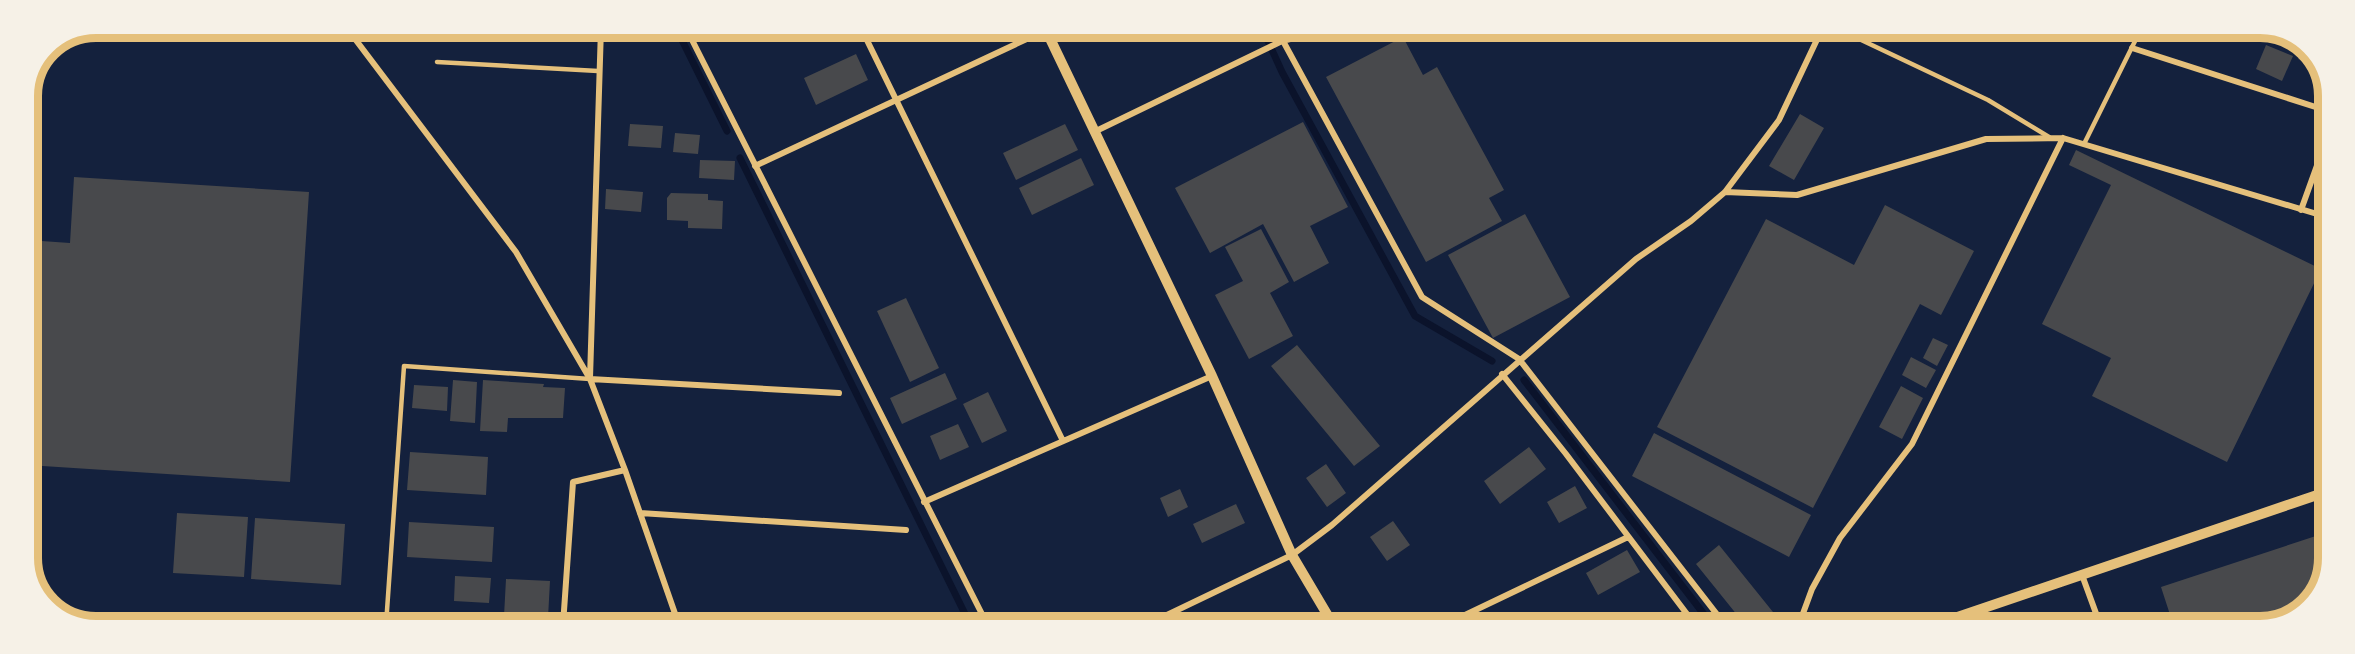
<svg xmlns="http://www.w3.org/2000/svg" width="2355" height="654" font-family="'Varela Round',sans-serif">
  <rect width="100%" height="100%" fill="#14213d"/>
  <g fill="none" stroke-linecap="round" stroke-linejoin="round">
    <!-- stream -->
    <path stroke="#0b132b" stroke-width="7" d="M 676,28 L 727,131
      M 1262,28 L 1282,72 L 1415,316 L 1492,361
      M 740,158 L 971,626
      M 1524,380 L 1713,626"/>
  </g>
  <!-- building -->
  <path fill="#48494c" d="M 2244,29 L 2268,29 L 2263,42 L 2242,33 Z
    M 1403,37 L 1423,75 L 1437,67 L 1504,190 L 1489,198 L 1502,221 L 1426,262 L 1326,77 Z
    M 2266,45 L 2293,56 L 2282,81 L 2256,69 Z
    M 2303,46 L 2311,51 L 2321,74 L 2315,71 L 2316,65 L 2298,59 Z
    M 856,54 L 868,80 L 816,105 L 804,78 Z
    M 1800,114 L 1824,128 L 1794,180 L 1769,166 Z
    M 1303,122 L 1348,207 L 1310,226 L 1329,263 L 1294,282 L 1263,224 L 1210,253 L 1175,188 Z
    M 630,124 L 663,126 L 661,148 L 628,146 Z
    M 1065,124 L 1078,150 L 1016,180 L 1003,153 Z
    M 675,133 L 700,135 L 698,154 L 673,152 Z
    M 2076,150 L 2321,269 L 2227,462 L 2092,396 L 2111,358 L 2042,324 L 2111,185 L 2069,165 Z
    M 1081,158 L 1094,185 L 1032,215 L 1019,188 Z
    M 700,160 L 735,161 L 734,180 L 699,178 Z
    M 74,177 L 309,192 L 290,482 L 27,465 L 27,240 L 70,243 Z
    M 606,189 L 643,192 L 641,212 L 605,209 Z
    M 671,193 L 708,194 L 708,200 L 723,201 L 722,229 L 688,228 L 688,221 L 667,220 L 667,198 Z
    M 1885,205 L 1974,251 L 1941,315 L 1920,304 L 1813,508 L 1657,427 L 1766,219 L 1854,265 Z
    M 1525,214 L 1570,297 L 1493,338 L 1448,255 Z
    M 1261,229 L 1289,282 L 1270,293 L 1293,336 L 1249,359 L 1215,295 L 1243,281 L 1225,247 Z
    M 906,298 L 939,368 L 910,382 L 877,311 Z
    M 1933,338 L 1948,345 L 1937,366 L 1923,358 Z
    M 1297,345 L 1380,446 L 1354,466 L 1271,366 Z
    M 1911,357 L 1936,370 L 1926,388 L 1902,375 Z
    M 945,373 L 957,399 L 902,424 L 890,398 Z
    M 453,380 L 477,382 L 475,423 L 450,421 Z
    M 483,380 L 544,384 L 543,387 L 565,388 L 563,418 L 508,418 L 507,432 L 480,431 Z
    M 414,385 L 448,387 L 447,411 L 412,408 Z
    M 1901,386 L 1923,398 L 1902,439 L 1879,427 Z
    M 988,392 L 1007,431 L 982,443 L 963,404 Z
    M 958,424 L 969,447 L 940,460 L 930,436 Z
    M 1654,433 L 1811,515 L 1789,557 L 1632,476 Z
    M 1529,447 L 1546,469 L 1500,504 L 1484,481 Z
    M 410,452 L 488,457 L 486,495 L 407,490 Z
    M 1326,464 L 1346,493 L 1327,507 L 1306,478 Z
    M 1575,486 L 1587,508 L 1559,523 L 1547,502 Z
    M 1180,489 L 1188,507 L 1168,517 L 1160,498 Z
    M 1236,504 L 1245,523 L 1202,543 L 1193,524 Z
    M 177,513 L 248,517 L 244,577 L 173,573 Z
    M 255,518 L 345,524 L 341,585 L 251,579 Z
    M 1393,521 L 1410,545 L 1387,561 L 1370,537 Z
    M 409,522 L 494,527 L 492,562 L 407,557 Z
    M 2325,533 L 2326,576 L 2302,613 L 2260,627 L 2174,627 L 2161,587 Z
    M 1719,545 L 1777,617 L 1764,626 L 1746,626 L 1696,564 Z
    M 1627,550 L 1640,572 L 1598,595 L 1586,573 Z
    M 455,576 L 491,578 L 489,603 L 454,601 Z
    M 506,579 L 550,581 L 548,618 L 504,616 Z"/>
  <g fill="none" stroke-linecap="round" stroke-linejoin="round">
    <!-- service -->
    <path stroke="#e5c07b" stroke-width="4.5" d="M 1838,29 L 1988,100 L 2049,137
      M 437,62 L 598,71
      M 2084,144 L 2141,29
      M 386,625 L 404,366 L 590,379"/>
    <!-- minor -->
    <path stroke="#e5c07b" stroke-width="6" d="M 346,27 L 516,252 L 590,379 L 625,470 L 679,625
      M 686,28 L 988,626
      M 861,28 L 1063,441
      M 1276,28 L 1422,297 L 1519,359 L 1726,626
      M 2132,48 L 2328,111
      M 1094,132 L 1282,41 L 1335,28
      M 755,166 L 1046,30
      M 1725,192 L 1797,195 L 1986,139 L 2063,138 L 2327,217
      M 2301,210 L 2328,135
      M 1502,374 L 1566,454 L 1696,626
      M 590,378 L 601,28
      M 590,379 L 839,393
      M 924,502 L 1212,376
      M 640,513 L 906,530
      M 2082,575 L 2101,627
      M 563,625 L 573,482 L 625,470
      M 1144,626 L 1292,555 L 1332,525 L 1636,259 L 1691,221 L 1725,192 L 1779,120 L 1822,29
      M 1442,626 L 1628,537
      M 1798,627 L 1812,589 L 1840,538 L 1912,444 L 2063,138"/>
    <!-- tertiary -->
    <path stroke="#e5c07b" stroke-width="10" d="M 1045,28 L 1212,376 L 1292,555 L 1334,626
      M 1928,627 L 2326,492"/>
  </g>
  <!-- crop -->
  <path d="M0 0H2355V654H0ZM96 38H2260A58 58 0 0 1 2318 96V558A58 58 0 0 1 2260 616H96A58 58 0 0 1 38 558V96A58 58 0 0 1 96 38Z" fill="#f6f1e7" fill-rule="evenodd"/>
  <path fill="none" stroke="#e5c07b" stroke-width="8" d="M96 38H2260A58 58 0 0 1 2318 96V558A58 58 0 0 1 2260 616H96A58 58 0 0 1 38 558V96A58 58 0 0 1 96 38Z"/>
</svg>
